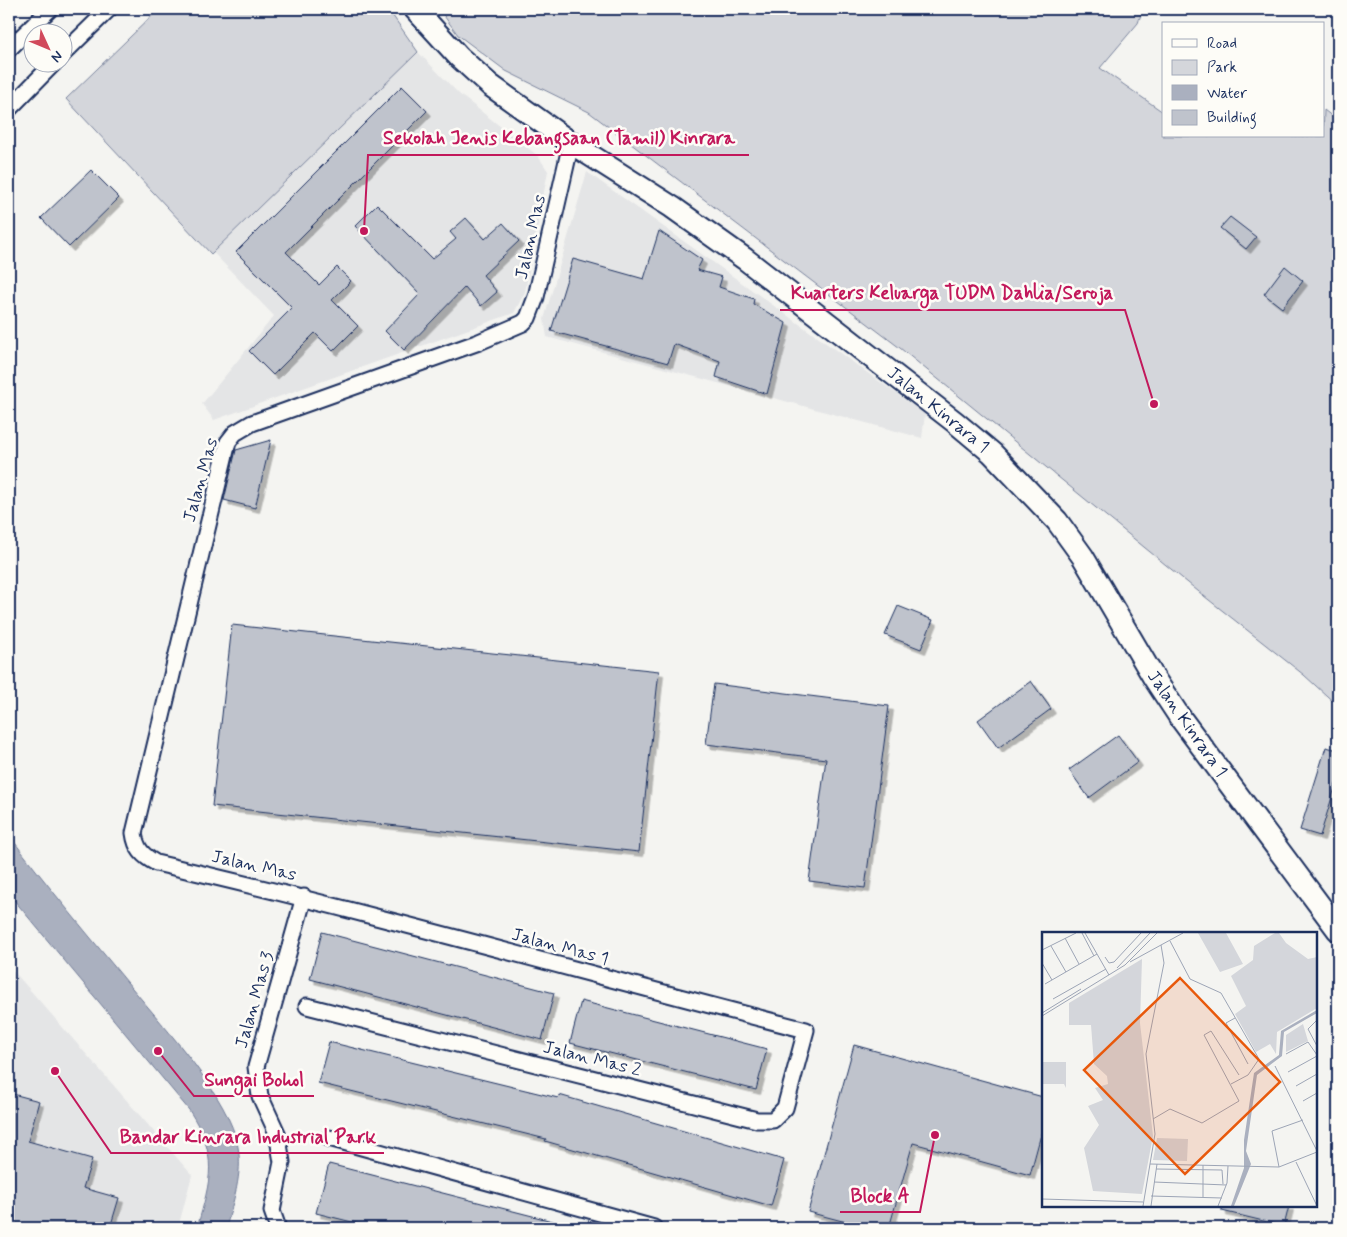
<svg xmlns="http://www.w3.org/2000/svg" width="1347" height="1237" font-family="Mynerve,sans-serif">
  <defs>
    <filter id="shadow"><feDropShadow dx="4.5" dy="4.5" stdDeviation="0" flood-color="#0004"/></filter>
  </defs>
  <rect width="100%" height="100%" fill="#f4f4f1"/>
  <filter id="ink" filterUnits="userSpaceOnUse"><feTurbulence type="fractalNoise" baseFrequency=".02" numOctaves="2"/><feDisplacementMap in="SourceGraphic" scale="10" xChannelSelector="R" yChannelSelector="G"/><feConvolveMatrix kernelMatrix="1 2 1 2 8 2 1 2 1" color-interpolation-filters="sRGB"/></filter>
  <g filter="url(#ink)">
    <!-- built -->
    <path fill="#e4e5e6" d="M 159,9 L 388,9 L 418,52 L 459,94 L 538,156 L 548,171 L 525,292 L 514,313 L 214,420 L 202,404 L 274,316 L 66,99 Z
      M 587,172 L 925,414 L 922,438 L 547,337 L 544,319 Z
      M 9,966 L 192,1175 L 178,1228 L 9,1228 Z"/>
    <!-- green -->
    <path fill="#d4d6db" stroke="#78829c" d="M 159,9 L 388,9 L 418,52 L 211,254 L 66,99 Z
      M 439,9 L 1143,9 L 1138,23 L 1100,68 L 1163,112 L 1163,136 L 1323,136 L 1324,110 L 1338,121 L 1338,706 L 1304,675 L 1204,596 L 900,348 L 589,112 L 506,71 L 458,35 Z"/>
    <!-- water -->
    <path fill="#aab0bf" stroke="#717c98" d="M 9,835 C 48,887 90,937 132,988 C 164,1027 230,1098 238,1147 C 243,1175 233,1201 226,1228 L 197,1228 C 211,1178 219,1157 189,1110 L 9,894 Z"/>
    <!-- building -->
    <path fill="#bfc3cc" stroke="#1b2f5e" filter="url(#shadow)" d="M 402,86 L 427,111 L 286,252 L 319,285 L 337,267 L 351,281 L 332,300 L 358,326 L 333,351 L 315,333 L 273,375 L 249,351 L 292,308 L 236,252 Z
      M 91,170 L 119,198 L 69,247 L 41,218 Z
      M 377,204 L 432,259 L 456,239 L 450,232 L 466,218 L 485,239 L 503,223 L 519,241 L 483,275 L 497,292 L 481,306 L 465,287 L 404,350 L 385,331 L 420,294 L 355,226 Z
      M 1230,217 L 1256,237 L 1246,249 L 1220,228 Z
      M 659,231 L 702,260 L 697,270 L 722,277 L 719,287 L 754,299 L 753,304 L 786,323 L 767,394 L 716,377 L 720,361 L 674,344 L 668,363 L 551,331 L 573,259 L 644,279 Z
      M 1285,266 L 1303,281 L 1282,308 L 1264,294 Z
      M 271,440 L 255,508 L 224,500 L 236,450 Z
      M 898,606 L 933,620 L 921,649 L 885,635 Z
      M 232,625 L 659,671 L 639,852 L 212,806 Z
      M 1031,681 L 1051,709 L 998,748 L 978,720 Z
      M 714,684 L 889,706 L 865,888 L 809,881 L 826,759 L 706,744 Z
      M 1118,735 L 1138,762 L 1089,798 L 1069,770 Z
      M 1326,747 L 1338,750 L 1338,778 L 1320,836 L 1300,830 Z
      M 322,932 L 554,993 L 542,1040 L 310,979 Z
      M 581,1001 L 767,1049 L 756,1090 L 570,1043 Z
      M 329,1042 L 558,1098 L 559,1095 L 784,1160 L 771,1206 L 545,1141 L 546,1139 L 318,1083 Z
      M 854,1045 L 1043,1097 L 1043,1127 L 1030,1175 L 913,1143 L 889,1228 L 869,1228 L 808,1212 Z
      M 9,1093 L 39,1101 L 28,1141 L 92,1159 L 83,1188 L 119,1198 L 110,1228 L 9,1228 Z
      M 329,1164 L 560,1223 L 559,1228 L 376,1228 L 316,1213 Z
      M 1222,1206 L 1289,1206 L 1284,1226 L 1222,1211 Z"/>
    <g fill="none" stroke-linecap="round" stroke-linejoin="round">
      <defs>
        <path id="street" d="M 9,49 L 50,9
          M 62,55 L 109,9
          M 9,109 L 55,62
          M 307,1006 L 757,1120 L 773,1120 L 785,1108 L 806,1030 C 590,975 374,913 156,863 C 143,856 136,849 134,833 L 228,442 L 235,433 L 252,423 L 479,342 L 523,323 L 528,318 L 536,297 L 571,143
          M 329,1138 L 654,1228
          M 278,1228 L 272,1211 L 282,1162 L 277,1133 L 260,1096 L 256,1067 L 304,897"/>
        <path id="secondary" d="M 415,9 L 459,57 L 490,85 L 571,143 L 672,207 L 745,259 L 955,422 L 992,453 L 1057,521 L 1083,557 L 1154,678 L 1179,716 L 1338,930"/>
      </defs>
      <!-- street casing -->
      <use href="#street" stroke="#1b2f5e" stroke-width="19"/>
      <!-- secondary casing -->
      <use href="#secondary" stroke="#1b2f5e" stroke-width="25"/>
      <!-- street -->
      <use href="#street" stroke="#fdfcf7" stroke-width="15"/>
      <!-- secondary -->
      <use href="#secondary" stroke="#fdfcf7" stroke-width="21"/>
    </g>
  </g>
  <g text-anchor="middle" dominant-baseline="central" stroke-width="5" stroke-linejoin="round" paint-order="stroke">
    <!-- street labels -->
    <g font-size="18" fill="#1b2f5e" stroke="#fdfcf7">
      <text transform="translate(531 237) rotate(-77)">Jalan Mas</text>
      <text transform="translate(938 410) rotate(39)">Jalan Kinrara 1</text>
      <text transform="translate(201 480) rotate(-74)">Jalan Mas</text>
      <text transform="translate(1187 724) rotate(55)">Jalan Kinrara 1</text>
      <text transform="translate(254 866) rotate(13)">Jalan Mas</text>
      <text transform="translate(560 947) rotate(15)">Jalan Mas 1</text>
      <text transform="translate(255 1000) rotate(-74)">Jalan Mas 3</text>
      <text transform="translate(592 1059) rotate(14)">Jalan Mas 2</text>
    </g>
  </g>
  <!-- overview -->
  <g transform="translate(1042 932)">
    <rect width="275" height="275" fill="#f4f4f1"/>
    <path d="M 156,1 L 184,1 L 201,32 L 178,40 ZM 233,1 L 237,1 L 244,11 L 266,27 L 275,25 L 275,76 L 235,100 L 234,122 L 228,112 L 214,120 L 193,82 L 204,74 L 189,44 L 211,28 L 212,14 ZM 100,27 L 98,91 L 111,204 L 100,262 L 51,259 L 42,216 L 57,193 L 46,174 L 61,168 L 53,156 L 66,152 L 65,144 L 52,132 L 49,93 L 27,93 L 27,71 ZM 261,92 L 266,109 L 244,120 L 244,103 ZM 0,130 L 24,130 L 24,156 L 22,152 L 0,152 ZM 115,206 L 146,207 L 145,229 L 111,228 Z" fill="#d4d6db"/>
    <path d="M 275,78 L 275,81 L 242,100 L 240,124 L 215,143 L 204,219 L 209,232 L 192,274 L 189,274 L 202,236 L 202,208 L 212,141 L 237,123 L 239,99 Z" fill="#aab0bf"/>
    <path fill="none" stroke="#9da5b6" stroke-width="1" d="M 40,1 L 52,24M 43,1 L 67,43M 23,6 L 37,32M 128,9 L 148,47 L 179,61 L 217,127 L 206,143 L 189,152M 119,13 L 141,1M 9,14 L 24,40M 0,18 L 34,1M 63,25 L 67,31 L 72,30 L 99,1M 88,30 L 119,13M 0,31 L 10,48M 75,36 L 108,1M 3,52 L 55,22M 11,67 L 64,37M 0,81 L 39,57M 0,84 L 83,33 L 115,1M 193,86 L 184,91 L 206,132M 275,88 L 266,97 L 275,114M 244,122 L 266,110 L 275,123M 233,134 L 275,219M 246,140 L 275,124M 254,154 L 275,142M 261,169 L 275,161M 111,187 L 128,177 L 160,191 L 197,169 L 162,103 L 169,99 L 197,143M 254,230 L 275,274M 108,232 L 237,235 L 275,220M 237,235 L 230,199 L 261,188M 114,237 L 180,238 L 181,252M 112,250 L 184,253M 109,264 L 180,266M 161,265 L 161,233M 0,267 L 101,270M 101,274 L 113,202 L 104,122 L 122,31 L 119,13M 109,274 L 115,232M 176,274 L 185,251 L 186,234"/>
    <path fill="#e8590c" fill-opacity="0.15" stroke="#e8590c" stroke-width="2.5" d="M 138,46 L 238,150 L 143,242 L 42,138 Z"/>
    <rect width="275" height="275" fill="none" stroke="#1b2f5e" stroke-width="2.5"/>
  </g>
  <!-- callouts -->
  <path fill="none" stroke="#c2185b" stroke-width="2" d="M364 231L368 155H749M1154 404L1125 310H780M158 1051L194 1096H314M55 1071L111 1153H384M935 1135L920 1212H840"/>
  <g fill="#c2185b" stroke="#fdfcf7" stroke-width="2">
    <circle cx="364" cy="231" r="5"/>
    <circle cx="1154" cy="404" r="5"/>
    <circle cx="158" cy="1051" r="5"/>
    <circle cx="55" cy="1071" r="5"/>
    <circle cx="935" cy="1135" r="5"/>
  </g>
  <g font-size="19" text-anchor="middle" font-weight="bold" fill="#c2185b" stroke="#fdfcf7" stroke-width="5" stroke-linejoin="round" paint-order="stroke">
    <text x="559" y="144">Sekolah Jenis Kebangsaan (Tamil) Kinrara</text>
    <text x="952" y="299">Kuarters Keluarga TUDM Dahlia/Seroja</text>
    <text x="254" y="1086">Sungai Bohol</text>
    <text x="248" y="1143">Bandar Kinrara Industrial Park</text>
    <text x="880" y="1202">Block A</text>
  </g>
  <!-- margin -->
  <rect width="1347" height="1237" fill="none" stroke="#fdfcf7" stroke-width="30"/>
  <rect x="15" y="15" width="1317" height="1207" fill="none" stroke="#1b2f5e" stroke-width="2" filter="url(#ink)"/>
  <!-- legend -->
  <rect x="1162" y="22" width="162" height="115" fill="#fdfcf7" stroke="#a3aaba"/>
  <rect x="1172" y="39" width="25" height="8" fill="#fdfcf7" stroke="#a3aaba"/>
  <text x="1207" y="48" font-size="15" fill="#1b2f5e">Road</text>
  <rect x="1172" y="60" width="25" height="15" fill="#d4d6db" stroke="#a3aaba"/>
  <text x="1207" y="72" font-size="15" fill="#1b2f5e">Park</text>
  <rect x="1172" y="85" width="25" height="15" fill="#aab0bf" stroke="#a3aaba"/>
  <text x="1207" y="98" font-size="15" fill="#1b2f5e">Water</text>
  <rect x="1172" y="110" width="25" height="15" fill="#bfc3cc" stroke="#a3aaba"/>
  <text x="1207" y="122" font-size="15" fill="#1b2f5e">Building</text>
  <!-- north arrow -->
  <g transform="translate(48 48) rotate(134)"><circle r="24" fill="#fdfcf7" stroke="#a3aaba"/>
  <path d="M0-4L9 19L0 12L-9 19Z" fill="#d1495b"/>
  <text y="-8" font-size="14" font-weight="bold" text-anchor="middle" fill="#1b2f5e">N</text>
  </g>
</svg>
